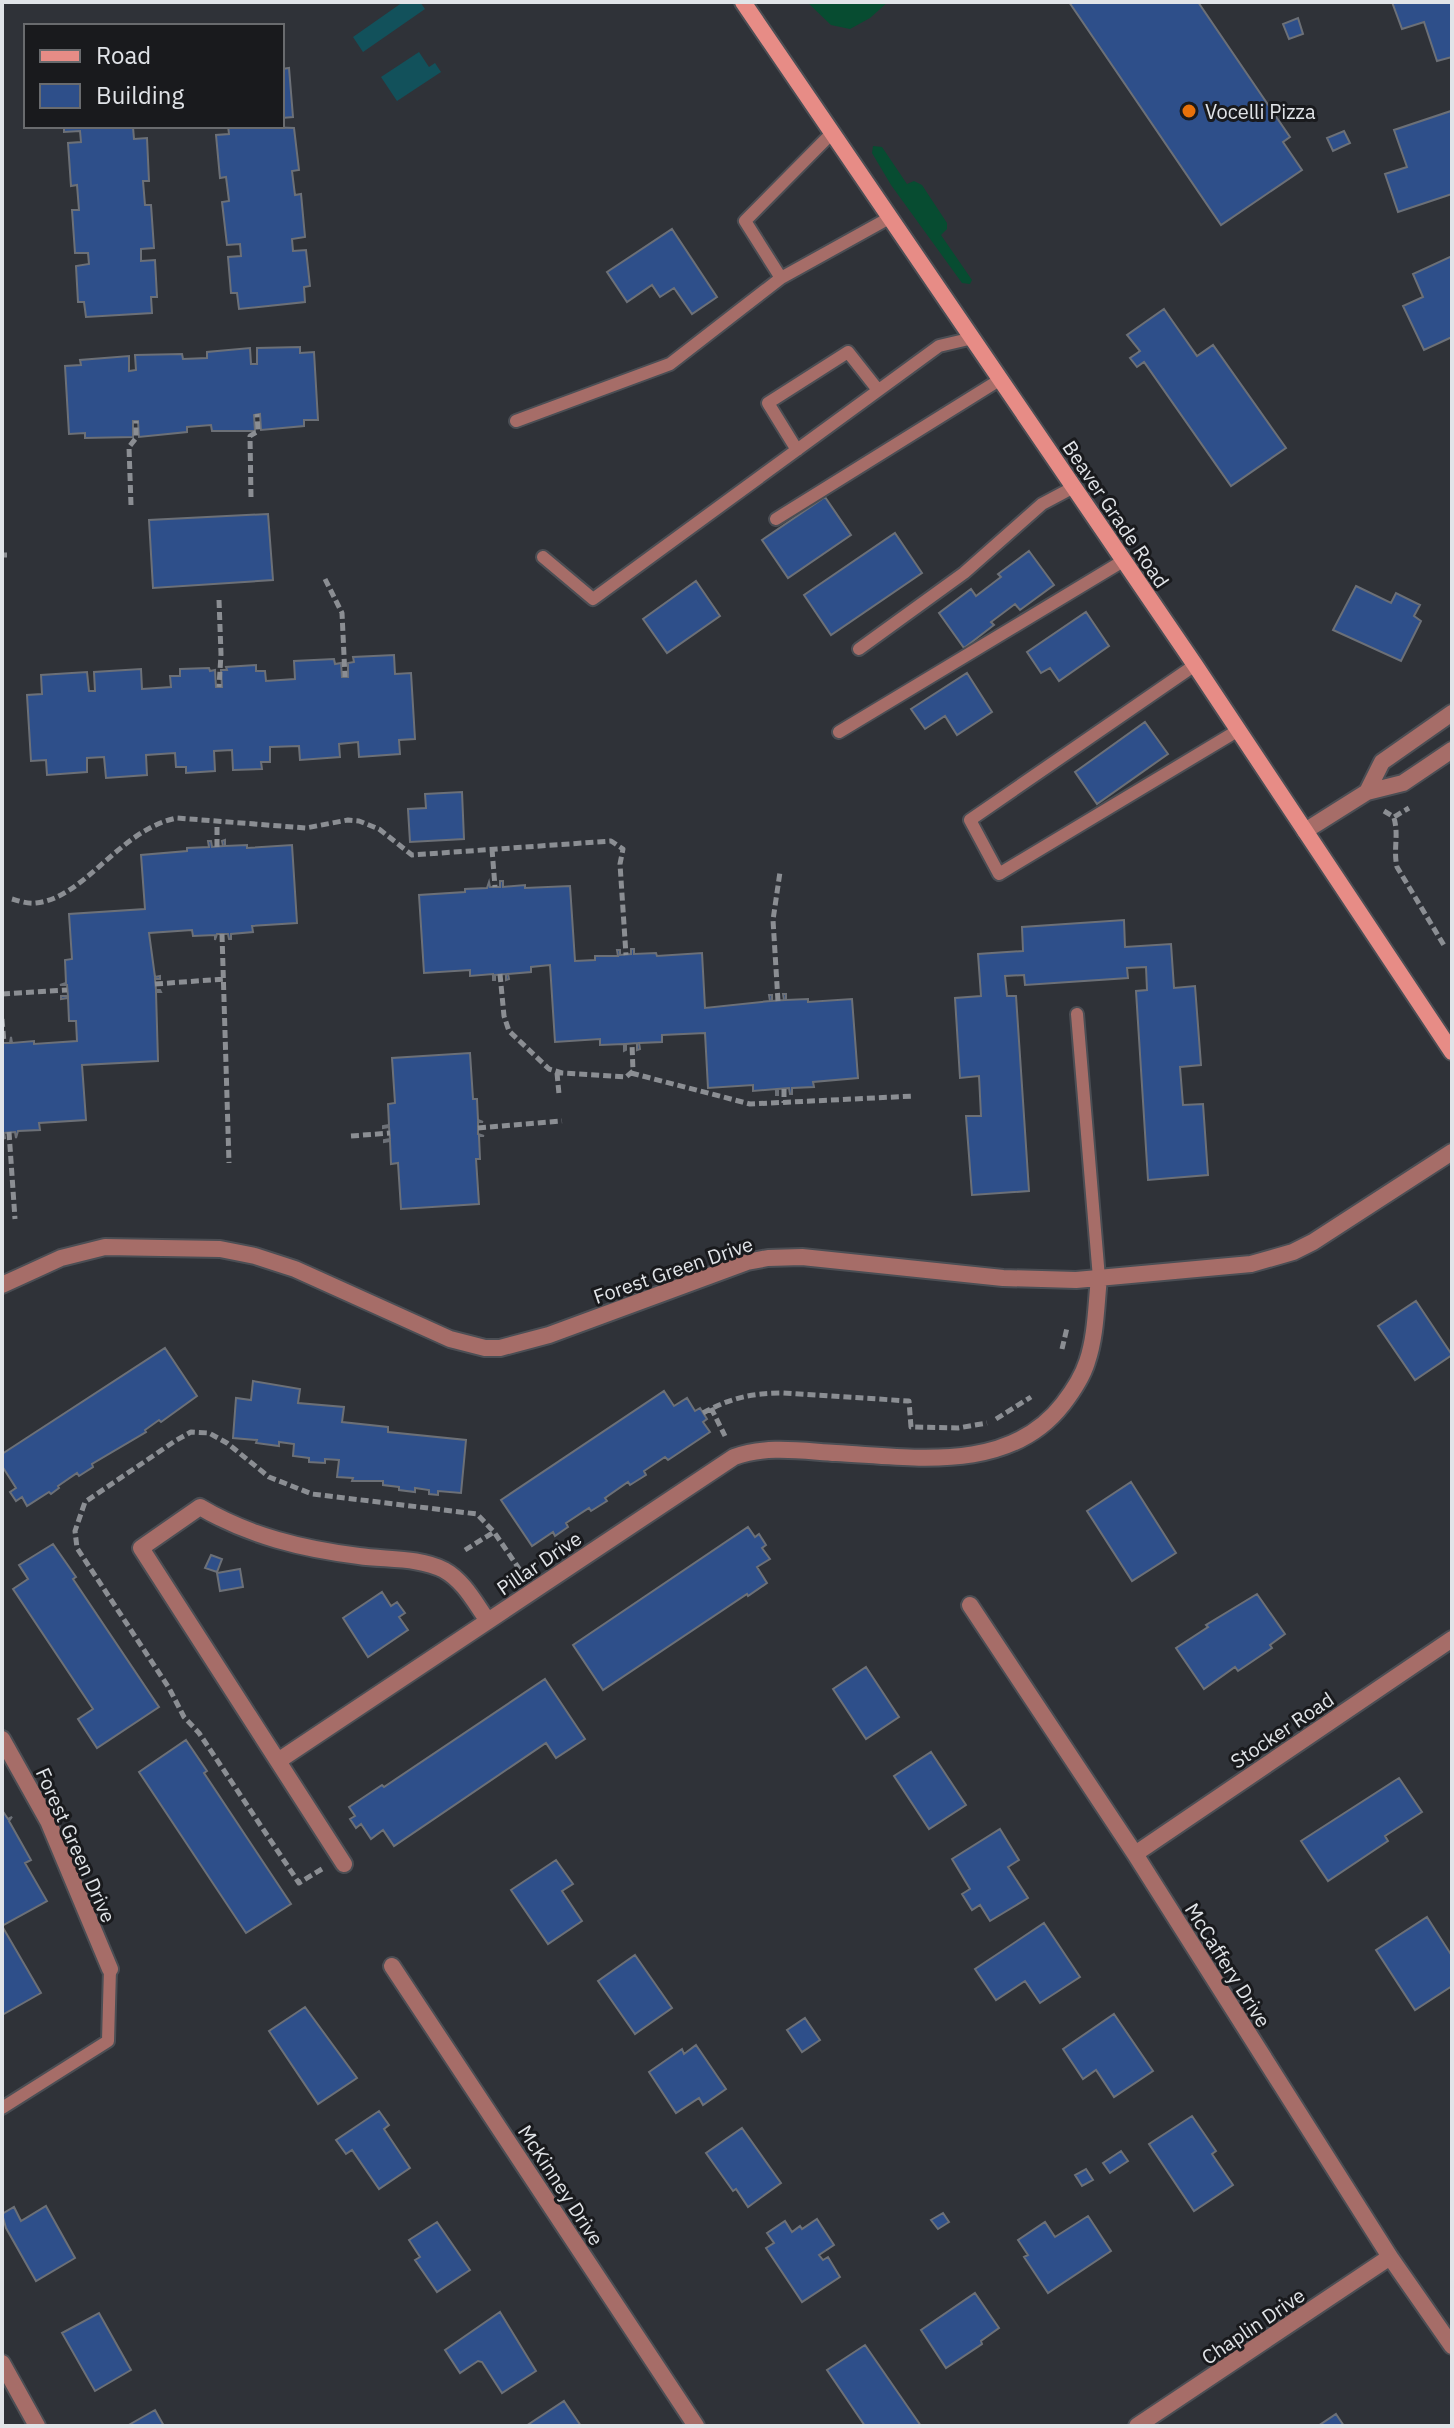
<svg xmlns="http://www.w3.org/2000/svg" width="1454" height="2428" font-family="'IBM Plex Sans',sans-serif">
  <rect width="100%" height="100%" fill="#2f3238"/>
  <!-- green -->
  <path fill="#074c31" d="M 807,2 L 888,2 L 870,18 L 850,29 L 831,25 Z
    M 873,146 L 882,147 L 907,184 L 914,181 L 922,185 L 947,223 L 947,229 L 941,235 L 972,280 L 970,284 L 962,283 L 891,185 L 872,153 Z"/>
  <!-- water -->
  <path fill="#12515b" d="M 403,2 L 420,2 L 425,9 L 363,52 L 353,37 Z
    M 419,52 L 429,67 L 435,63 L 441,72 L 397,101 L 381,77 Z"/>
  <!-- building -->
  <path fill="#2e4f8a" stroke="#6c7077" stroke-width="2" d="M 1069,2 L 1198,2 L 1290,137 L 1283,142 L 1302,170 L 1221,225 Z
    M 1392,2 L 1452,2 L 1452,57 L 1437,61 L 1424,22 L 1402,29 Z
    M 1298,18 L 1303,34 L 1289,39 L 1283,24 Z
    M 282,64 L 282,69 L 289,68 L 293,117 L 282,118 Z
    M 1451,111 L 1452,194 L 1398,212 L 1385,174 L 1407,167 L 1394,130 Z
    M 64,126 L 146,126 L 133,127 L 134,139 L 147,138 L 149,181 L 143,181 L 145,205 L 151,205 L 154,248 L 141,249 L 141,261 L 155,260 L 157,297 L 151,297 L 152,313 L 86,317 L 84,302 L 78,302 L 76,266 L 89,264 L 88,253 L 75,253 L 72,210 L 79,210 L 77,185 L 71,186 L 68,143 L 81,142 L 80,131 L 64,132 Z
    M 228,126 L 294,128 L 299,170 L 292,171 L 295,195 L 301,194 L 305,237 L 292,239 L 293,251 L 306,250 L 310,286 L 304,287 L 305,302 L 239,309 L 237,293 L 231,293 L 228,257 L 241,256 L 240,244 L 227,245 L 222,202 L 229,201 L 226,177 L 220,178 L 216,135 L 229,134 Z
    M 1344,131 L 1350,143 L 1333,151 L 1327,138 Z
    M 672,229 L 717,297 L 692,314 L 674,288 L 660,297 L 652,285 L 627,302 L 607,272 Z
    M 1452,256 L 1452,337 L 1424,350 L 1403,306 L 1423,297 L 1413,274 Z
    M 1164,309 L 1197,356 L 1213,345 L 1286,448 L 1231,486 L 1144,362 L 1137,367 L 1130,358 L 1140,351 L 1127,335 Z
    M 300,347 L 300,353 L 314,352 L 318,420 L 304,420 L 304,426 L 261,430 L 260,414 L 254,415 L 255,431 L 212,431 L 211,425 L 187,427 L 187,432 L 139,437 L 138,421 L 133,421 L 133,437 L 85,438 L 85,433 L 69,434 L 65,366 L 81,365 L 80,360 L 129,356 L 129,371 L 136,370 L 135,355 L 182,354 L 183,359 L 207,358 L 207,352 L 250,348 L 251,364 L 257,364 L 257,348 Z
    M 825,497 L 851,535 L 788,578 L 762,540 Z
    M 268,514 L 273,580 L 153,588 L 149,520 Z
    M 895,533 L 922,573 L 831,635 L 804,595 Z
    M 1029,551 L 1054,585 L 1020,610 L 1015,604 L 991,622 L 994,625 L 964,648 L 939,613 L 971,589 L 976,596 L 1001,577 L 998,574 Z
    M 696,581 L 720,616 L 667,653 L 643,619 Z
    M 1356,586 L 1391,603 L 1396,593 L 1420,605 L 1414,616 L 1421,621 L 1401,661 L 1333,630 Z
    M 1086,612 L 1109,646 L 1059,681 L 1050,668 L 1041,673 L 1027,652 Z
    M 394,655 L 395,674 L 411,673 L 415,739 L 399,740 L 400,754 L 359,757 L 358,742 L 339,744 L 340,757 L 300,760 L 299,746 L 270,747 L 270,762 L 261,762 L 262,769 L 233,770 L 232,750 L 214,751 L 215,771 L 186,773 L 186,767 L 176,767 L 175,753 L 146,755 L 147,775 L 106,778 L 104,757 L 87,758 L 87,772 L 47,775 L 46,760 L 31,761 L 27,695 L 42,694 L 41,675 L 87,672 L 89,691 L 95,691 L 94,672 L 141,669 L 142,689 L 171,687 L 170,676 L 180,676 L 180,669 L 209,668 L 210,671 L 215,670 L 216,687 L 222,687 L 221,670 L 227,670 L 226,667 L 256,665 L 256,671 L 265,671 L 266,681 L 295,679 L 294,661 L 334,659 L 335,664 L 341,663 L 342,677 L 348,677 L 348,663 L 354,662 L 353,657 Z
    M 967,673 L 992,712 L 957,735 L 945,716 L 925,729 L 911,709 Z
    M 1145,722 L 1168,754 L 1097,804 L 1075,772 Z
    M 462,792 L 464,839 L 410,842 L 408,809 L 426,808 L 425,794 Z
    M 225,840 L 225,846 L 247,845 L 247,848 L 292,845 L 297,923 L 252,926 L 253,932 L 231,934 L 231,939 L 229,939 L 228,934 L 217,934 L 215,940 L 215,935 L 193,936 L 192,930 L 149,933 L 155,977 L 160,976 L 160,979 L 155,979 L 156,990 L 160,990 L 161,992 L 156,992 L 158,1061 L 82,1065 L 86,1120 L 39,1123 L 40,1130 L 18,1131 L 16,1138 L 15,1132 L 4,1133 L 5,1138 L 2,1139 L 2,1043 L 10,1043 L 11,1037 L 12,1043 L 34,1041 L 34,1044 L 77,1041 L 76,1021 L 69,1021 L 68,998 L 61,999 L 61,996 L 68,996 L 67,985 L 60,985 L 66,983 L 65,960 L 72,959 L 69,914 L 145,909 L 141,855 L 187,851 L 187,848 L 209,847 L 208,841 L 211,841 L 212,847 L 223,846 L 222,841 Z
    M 500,881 L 503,881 L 503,887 L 525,885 L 525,888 L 570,886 L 575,961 L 595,960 L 595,956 L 618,956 L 617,950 L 620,950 L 620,955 L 631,954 L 631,949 L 634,949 L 634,954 L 656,953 L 657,956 L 702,953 L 705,1008 L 770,1001 L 769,995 L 772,995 L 772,1001 L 784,1000 L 783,994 L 786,994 L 786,1000 L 808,999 L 808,1002 L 852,999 L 858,1078 L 813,1082 L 814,1087 L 792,1088 L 792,1094 L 790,1094 L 789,1088 L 778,1089 L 778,1095 L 776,1095 L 776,1089 L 753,1091 L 753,1085 L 708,1088 L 705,1033 L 662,1035 L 662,1042 L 639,1043 L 640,1049 L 637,1050 L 637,1043 L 626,1044 L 626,1050 L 624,1051 L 624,1044 L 600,1045 L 600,1039 L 555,1042 L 550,965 L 531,967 L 531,972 L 508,974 L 509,979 L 506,980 L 506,974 L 495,975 L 495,980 L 493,980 L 493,974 L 470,976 L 470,970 L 424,973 L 419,895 L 465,892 L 465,889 L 487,888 L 489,882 L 490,887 L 500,887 Z
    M 1124,920 L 1125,947 L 1171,944 L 1174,988 L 1195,986 L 1201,1065 L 1180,1067 L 1183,1105 L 1203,1104 L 1208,1175 L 1148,1180 L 1136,991 L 1147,990 L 1146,967 L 1127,968 L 1128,978 L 1025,985 L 1024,975 L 1005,976 L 1007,996 L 1016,996 L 1029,1191 L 972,1195 L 966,1116 L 981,1116 L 979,1076 L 960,1078 L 955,998 L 981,996 L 978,954 L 1023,951 L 1022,927 Z
    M 470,1053 L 473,1099 L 477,1099 L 478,1120 L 483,1122 L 478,1122 L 478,1134 L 484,1136 L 479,1136 L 480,1159 L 476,1159 L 479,1204 L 401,1209 L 398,1163 L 391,1164 L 390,1141 L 384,1142 L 384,1140 L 390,1139 L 389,1127 L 383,1128 L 383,1126 L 389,1125 L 388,1104 L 395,1103 L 392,1058 Z
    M 1416,1301 L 1452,1355 L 1415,1380 L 1378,1326 Z
    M 165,1348 L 197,1396 L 161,1422 L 159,1420 L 145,1430 L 146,1432 L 92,1464 L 93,1467 L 79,1476 L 77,1473 L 58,1486 L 59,1488 L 51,1494 L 49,1492 L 27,1506 L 22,1497 L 16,1501 L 10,1492 L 16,1488 L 2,1466 L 2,1454 Z
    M 253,1381 L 300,1389 L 298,1403 L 344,1407 L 342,1422 L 388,1427 L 388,1432 L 466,1440 L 461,1493 L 438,1491 L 438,1495 L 429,1494 L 429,1490 L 415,1488 L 415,1492 L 399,1490 L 399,1487 L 383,1485 L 383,1481 L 352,1481 L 353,1478 L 337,1477 L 339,1460 L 325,1459 L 325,1463 L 309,1462 L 309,1458 L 293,1456 L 294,1444 L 279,1442 L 279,1446 L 256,1443 L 257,1440 L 233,1438 L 236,1398 L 251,1400 Z
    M 664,1391 L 674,1406 L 687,1398 L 695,1411 L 700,1408 L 707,1419 L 703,1422 L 710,1432 L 668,1460 L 665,1457 L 644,1471 L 646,1475 L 630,1485 L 628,1482 L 605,1498 L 607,1501 L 591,1511 L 589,1508 L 566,1523 L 568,1527 L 555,1536 L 553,1532 L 532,1546 L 501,1500 Z
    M 1131,1482 L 1176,1553 L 1132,1581 L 1087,1511 Z
    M 748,1527 L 755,1537 L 759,1534 L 766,1545 L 762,1548 L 770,1559 L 757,1567 L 767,1583 L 748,1596 L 747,1594 L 603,1690 L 573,1645 Z
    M 53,1544 L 76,1577 L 73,1579 L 159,1707 L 97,1748 L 78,1719 L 93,1709 L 13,1589 L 28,1579 L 19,1565 Z
    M 211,1555 L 222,1559 L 217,1572 L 205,1568 Z
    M 240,1569 L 243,1587 L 220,1591 L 217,1573 Z
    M 382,1592 L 391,1606 L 397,1602 L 405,1613 L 399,1617 L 408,1630 L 368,1657 L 343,1618 Z
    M 1257,1594 L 1285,1634 L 1270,1645 L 1272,1648 L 1238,1671 L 1235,1667 L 1204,1689 L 1176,1648 L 1208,1627 L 1206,1625 Z
    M 866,1667 L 899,1717 L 866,1739 L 833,1689 Z
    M 545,1679 L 585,1739 L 556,1758 L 546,1743 L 394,1846 L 383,1830 L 371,1839 L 361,1824 L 356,1828 L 350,1819 L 355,1816 L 349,1807 L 382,1785 L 384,1787 Z
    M 186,1740 L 207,1771 L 204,1773 L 291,1904 L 246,1933 L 139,1772 Z
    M 931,1752 L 966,1805 L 929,1829 L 894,1776 Z
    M 1399,1778 L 1422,1812 L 1385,1836 L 1388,1841 L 1328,1881 L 1301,1841 Z
    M 2,1810 L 8,1819 L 12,1817 L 9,1821 L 31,1860 L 25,1863 L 47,1901 L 2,1926 L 41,1993 L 2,2015 Z
    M 1000,1829 L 1019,1860 L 1008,1867 L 1028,1898 L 990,1921 L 980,1905 L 972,1910 L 962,1894 L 970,1889 L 952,1859 Z
    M 556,1860 L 573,1884 L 562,1891 L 582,1921 L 548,1944 L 511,1890 Z
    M 1427,1917 L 1452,1956 L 1452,1986 L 1415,2010 L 1376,1950 Z
    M 1044,1923 L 1080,1977 L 1040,2003 L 1025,1981 L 996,2000 L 975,1969 Z
    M 635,1955 L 672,2008 L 635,2034 L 598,1981 Z
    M 305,2007 L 357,2078 L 318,2104 L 269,2031 Z
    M 1114,2014 L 1153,2071 L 1114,2097 L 1096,2070 L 1083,2079 L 1063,2049 Z
    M 805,2018 L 820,2040 L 802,2052 L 787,2030 Z
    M 696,2045 L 726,2089 L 703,2105 L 699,2098 L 676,2113 L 649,2072 L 682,2049 L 684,2054 Z
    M 379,2111 L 389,2125 L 384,2129 L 410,2168 L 379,2189 L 352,2150 L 346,2154 L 336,2140 Z
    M 1192,2116 L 1216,2151 L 1212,2154 L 1233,2185 L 1194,2211 L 1149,2144 Z
    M 742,2128 L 781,2183 L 748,2207 L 736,2189 L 733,2191 L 706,2153 Z
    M 1121,2151 L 1128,2161 L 1110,2173 L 1103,2163 Z
    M 1086,2169 L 1093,2180 L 1082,2186 L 1075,2175 Z
    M 46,2206 L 75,2258 L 36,2281 L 6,2228 L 2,2214 L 14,2207 L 21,2221 Z
    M 943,2213 L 949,2222 L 938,2229 L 931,2220 Z
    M 1088,2216 L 1111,2251 L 1048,2293 L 1024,2257 L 1028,2255 L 1018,2240 L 1045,2222 L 1055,2237 Z
    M 817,2219 L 834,2245 L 819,2255 L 823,2260 L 828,2257 L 840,2277 L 802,2302 L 766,2248 L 774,2243 L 767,2233 L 785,2221 L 792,2232 L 800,2226 L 802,2229 Z
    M 437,2222 L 470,2270 L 437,2292 L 415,2260 L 420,2257 L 409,2240 Z
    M 975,2293 L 999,2328 L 981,2341 L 982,2344 L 946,2368 L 921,2330 Z
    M 500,2312 L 536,2371 L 502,2393 L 482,2362 L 478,2361 L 460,2373 L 445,2350 Z
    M 99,2313 L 131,2370 L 95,2391 L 62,2333 Z
    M 865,2345 L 921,2426 L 865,2426 L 827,2370 Z
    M 564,2401 L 581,2426 L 526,2426 Z
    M 155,2410 L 164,2426 L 127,2426 Z
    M 1336,2414 L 1344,2426 L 1318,2426 Z"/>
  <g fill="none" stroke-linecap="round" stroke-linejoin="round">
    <defs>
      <path id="service" d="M 833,132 L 745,221 L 781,278 L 891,217
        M 516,421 L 670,364 L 781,278
        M 797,450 L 768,403 L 848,352 L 878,390
        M 776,519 L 1001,379
        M 543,557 L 593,599 L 939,346 L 973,338
        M 859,649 L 964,573 L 1042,504 L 1074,487
        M 1195,665 L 970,820 L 999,874 L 1237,731
        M 839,732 L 1123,561
        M 1077,1014 L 1099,1278
        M 2,2108 L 108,2041 L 110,1969"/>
      <path id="minor" d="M 1367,792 L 1382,762 L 1452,713
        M 1305,831 L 1367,792 L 1403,783 L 1452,750
        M 2,1285 L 61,1258 L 105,1247 L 220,1249 L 255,1256 L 295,1269 L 450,1339 L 485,1348 L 500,1348 L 549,1335 L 747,1262 L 768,1258 L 802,1257 L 1003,1278 L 1076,1280 L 1251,1264 L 1293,1252 L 1313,1242 L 1452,1152
        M 970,1605 L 1135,1854 L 1390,2257 L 1452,2346
        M 2,1739 L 48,1821 L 110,1969
        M 278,1761 L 488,1621
        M 1135,1854 L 1452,1639
        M 344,1864 L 141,1548 L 200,1507 C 249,1536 303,1549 359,1556 C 386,1560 419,1557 444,1570 C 464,1581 475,1603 488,1621 L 734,1457 C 767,1445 802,1451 836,1453 C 913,1457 1009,1474 1063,1404 C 1073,1391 1082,1378 1087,1362 C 1096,1336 1096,1306 1099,1278
        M 392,1966 L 696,2426
        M 2,2363 L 37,2426
        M 1137,2426 L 1390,2257"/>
      <path id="secondary" d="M 743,2 L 1195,665 L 1452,1052"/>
    </defs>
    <!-- service casing -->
    <use href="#service" stroke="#4b4e54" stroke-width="16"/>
    <!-- minor casing -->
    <use href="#minor" stroke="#4b4e54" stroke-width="20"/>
    <!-- secondary casing -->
    <use href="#secondary" stroke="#4b4e54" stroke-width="20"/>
    <!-- path -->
    <path stroke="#8b8e93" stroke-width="5" stroke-dasharray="8 4" stroke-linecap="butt" d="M 95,2 L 95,3
      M 251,497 L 250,436 L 258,431 L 257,414
      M 131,505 L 129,447 L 136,438 L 136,421
      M 2,555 L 7,555
      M 325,579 L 342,613 L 345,677
      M 219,600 L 221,654 L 219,687
      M 1384,811 L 1394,817 L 1409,808
      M 1394,818 C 1399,835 1393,850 1397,867 L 1445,947
      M 217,847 L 217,821
      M 492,849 L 495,887
      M 12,899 C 19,901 28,904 36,903 C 85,898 120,829 177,818 L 306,828 L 348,820 L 359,821 L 379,829 L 412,855 L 611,841 L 623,849 L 620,864 L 626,955
      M 222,934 L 229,1163
      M 500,974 L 504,1016 L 509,1031 L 549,1069 L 562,1073 L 626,1077 L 633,1071 L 632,1044
      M 155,984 L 225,979
      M 2,994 L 67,990
      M 778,1001 L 773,920 L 780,872
      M 2,1019 L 4,1043
      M 557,1073 L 559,1094
      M 631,1073 L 750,1104 L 914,1096
      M 784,1089 L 784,1103
      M 478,1128 L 562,1121
      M 9,1132 L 15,1219
      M 351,1136 L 390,1133
      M 1062,1349 L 1067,1328
      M 711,1408 L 725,1436
      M 703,1413 C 730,1398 752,1393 783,1393 L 909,1401 L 911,1427 L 958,1428 L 987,1423
      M 996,1419 L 1031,1397
      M 465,1550 L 494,1532
      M 322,1869 L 299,1883 L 199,1733 L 184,1717 L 169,1688 L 77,1548 L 75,1531 L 85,1502 L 175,1441 L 191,1432 L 209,1433 L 227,1443 L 269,1477 L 312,1494 L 477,1514 L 494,1532 L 522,1573"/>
    <!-- service -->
    <use href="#service" stroke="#a66d68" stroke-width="12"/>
    <!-- minor -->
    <use href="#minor" stroke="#a66d68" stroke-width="16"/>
    <!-- secondary -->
    <use href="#secondary" stroke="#e78c86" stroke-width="16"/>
  </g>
  <!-- markers -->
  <circle fill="#e8710a" stroke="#191a1d" stroke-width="3" cx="1189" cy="111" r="8"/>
  <g text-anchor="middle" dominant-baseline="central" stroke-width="6" stroke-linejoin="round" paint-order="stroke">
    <!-- poi labels -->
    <g font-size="20" fill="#e1e4e8" stroke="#191a1d" text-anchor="start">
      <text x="1205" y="111">Vocelli Pizza</text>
    </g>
    <!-- street labels -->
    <g font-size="20" fill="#e1e4e8" stroke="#191a1d">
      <text transform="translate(1116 514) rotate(56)">Beaver Grade Road</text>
      <text transform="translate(673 1270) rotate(-19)">Forest Green Drive</text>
      <text transform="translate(539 1563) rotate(-34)">Pillar Drive</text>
      <text transform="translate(1282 1730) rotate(-34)">Stocker Road</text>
      <text transform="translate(76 1845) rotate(66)">Forest Green Drive</text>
      <text transform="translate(1228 1965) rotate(58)">McCaffery Drive</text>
      <text transform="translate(561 2185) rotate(57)">McKinney Drive</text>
      <text transform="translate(1253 2326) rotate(-34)">Chaplin Drive</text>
    </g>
  </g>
  <!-- border -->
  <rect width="1454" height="2428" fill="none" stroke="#e1e4e8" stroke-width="8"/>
  <!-- legend -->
  <rect x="24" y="24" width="260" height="104" fill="#191a1d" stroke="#696b6e" stroke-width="2"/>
  <rect x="40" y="50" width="40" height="12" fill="#e78c86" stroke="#696b6e" stroke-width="2"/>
  <text x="96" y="64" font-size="24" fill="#e1e4e8">Road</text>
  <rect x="40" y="84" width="40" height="24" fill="#2e4f8a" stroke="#696b6e" stroke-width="2"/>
  <text x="96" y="104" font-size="24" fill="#e1e4e8">Building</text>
</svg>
